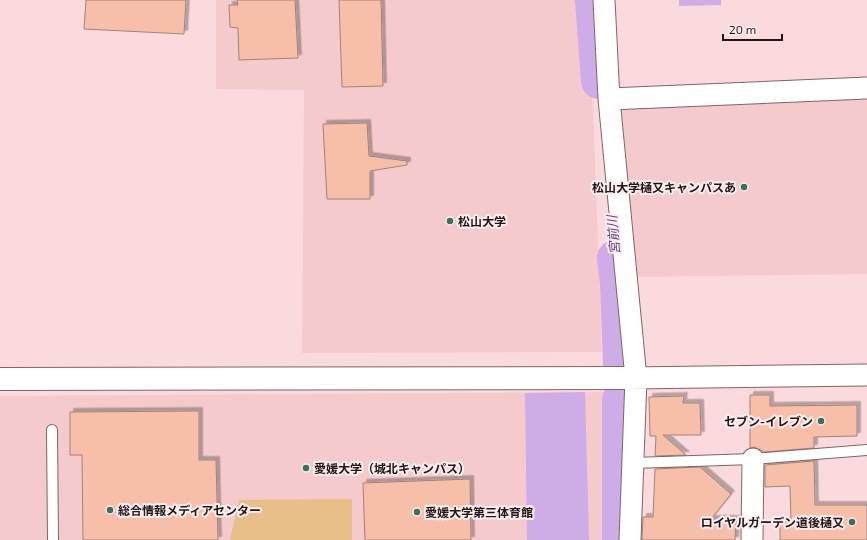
<svg xmlns="http://www.w3.org/2000/svg" width="867" height="540" font-family="'Exo 2','Noto Sans JP',sans-serif">
  <defs>
    <filter id="shadow"><feDropShadow dx="3.5" dy="-3.5" stdDeviation="0" flood-color="#0004"/></filter>
  </defs>
  <rect width="100%" height="100%" fill="#fbdadd"/>
  <!-- built -->
  <path fill="#f4cacd" d="M 216,0 L 589,0 L 602,352 L 302,353 L 304,90 L 216,89 Z
    M 867,96 L 867,274 L 623,277 L 620,100 Z
    M 610,392 L 614,540 L 0,540 L 0,396 Z"/>
  <!-- green -->
  <path fill="#e8bf89" d="M 352,499 L 352,540 L 230,540 L 239,500 Z"/>
  <!-- water -->
  <path fill="#ceace7" d="M 679,0 L 721,0 L 721,5 L 679,6 Z
    M 585,392 L 589,540 L 527,540 L 525,393 Z"/>
  <g fill="none" stroke-linecap="round" stroke-linejoin="round">
    <!-- river -->
    <path stroke="#ceace7" stroke-width="36" d="M 593,0 L 599,81
      M 615,258 L 618,284 L 621,364
      M 620,400 L 620,540"/>
  </g>
  <!-- building -->
  <path fill="#f7bfa9" stroke="#9f8479" filter="url(#shadow)" d="M 86,0 L 186,0 L 184,34 L 84,29 Z
    M 237,0 L 295,0 L 298,58 L 239,60 L 238,28 L 230,27 L 229,5 L 238,5 Z
    M 339,0 L 381,0 L 383,86 L 342,87 Z
    M 367,123 L 369,156 L 407,161 L 407,165 L 370,171 L 370,199 L 327,199 L 323,124 Z
    M 750,395 L 770,395 L 770,406 L 857,405 L 857,436 L 814,437 L 814,448 L 765,452 L 754,447 L 750,448 Z
    M 684,396 L 683,403 L 700,403 L 701,435 L 663,435 L 686,455 L 655,456 L 656,436 L 650,436 L 649,397 Z
    M 199,411 L 199,460 L 216,460 L 218,540 L 83,540 L 82,455 L 70,455 L 70,412 Z
    M 814,461 L 815,505 L 867,505 L 867,540 L 780,540 L 780,522 L 791,522 L 790,486 L 765,487 L 765,465 Z
    M 700,467 L 731,494 L 711,519 L 736,519 L 735,540 L 642,540 L 643,517 L 653,517 L 655,469 Z
    M 470,479 L 471,540 L 365,540 L 363,483 Z"/>
  <g fill="none" stroke-linecap="round" stroke-linejoin="round">
    <defs>
      <path id="lane" d="M 52,430 L 53,540
        M 633,463 L 753,459 L 867,450"/>
      <path id="street" d="M 604,0 L 609,99 L 636,378 L 630,540
        M 609,99 L 867,88
        M 629,378 L 867,375
        M 752,540 L 753,459"/>
      <path id="secondary" d="M 0,379 L 629,378"/>
    </defs>
    <!-- lane casing -->
    <use href="#lane" stroke="#816466" stroke-width="12"/>
    <!-- street casing -->
    <use href="#street" stroke="#816466" stroke-width="23"/>
    <!-- secondary casing -->
    <use href="#secondary" stroke="#816466" stroke-width="24"/>
    <!-- lane -->
    <use href="#lane" stroke="#fff" stroke-width="10"/>
    <!-- street -->
    <use href="#street" stroke="#fff" stroke-width="21"/>
    <!-- secondary -->
    <use href="#secondary" stroke="#fff" stroke-width="22"/>
  </g>
  <!-- markers -->
  <g fill="#37725c" stroke="#fbedee" stroke-width="1.5">
    <circle cx="744" cy="187" r="4"/>
    <circle cx="450" cy="221" r="4"/>
    <circle cx="821" cy="421" r="4"/>
    <circle cx="306" cy="468" r="4"/>
    <circle cx="110" cy="510" r="4"/>
    <circle cx="417" cy="512" r="4"/>
    <circle cx="852" cy="522" r="4"/>
  </g>
  <g text-anchor="middle" dominant-baseline="central" stroke-width="4" stroke-linejoin="round" paint-order="stroke">
    <!-- poi labels -->
    <g font-size="12" font-weight="bold" fill="#211516" stroke="#fbedee" text-anchor="start">
      <text x="736" y="187" text-anchor="end">松山大学樋又キャンパスあ</text>
      <text x="458" y="221">松山大学</text>
      <text x="813" y="421" text-anchor="end">セブン-イレブン</text>
      <text x="314" y="468">愛媛大学（城北キャンパス）</text>
      <text x="118" y="510">総合情報メディアセンター</text>
      <text x="425" y="512">愛媛大学第三体育館</text>
      <text x="844" y="522" text-anchor="end">ロイヤルガーデン道後樋又</text>
    </g>
    <!-- water labels -->
    <g font-size="13" font-style="italic" fill="#663c82" stroke="#fbedee">
      <text transform="translate(613 235) rotate(-95)">宮前川</text>
    </g>
  </g>
  <!-- scale -->
  <path d="M723 34v6h59v-6" fill="none" stroke="#211516" stroke-width="2"/>
  <text x="729" y="34" font-size="12" fill="#211516" stroke="#fbedee" stroke-width="3" paint-order="stroke">20 m</text>
</svg>
